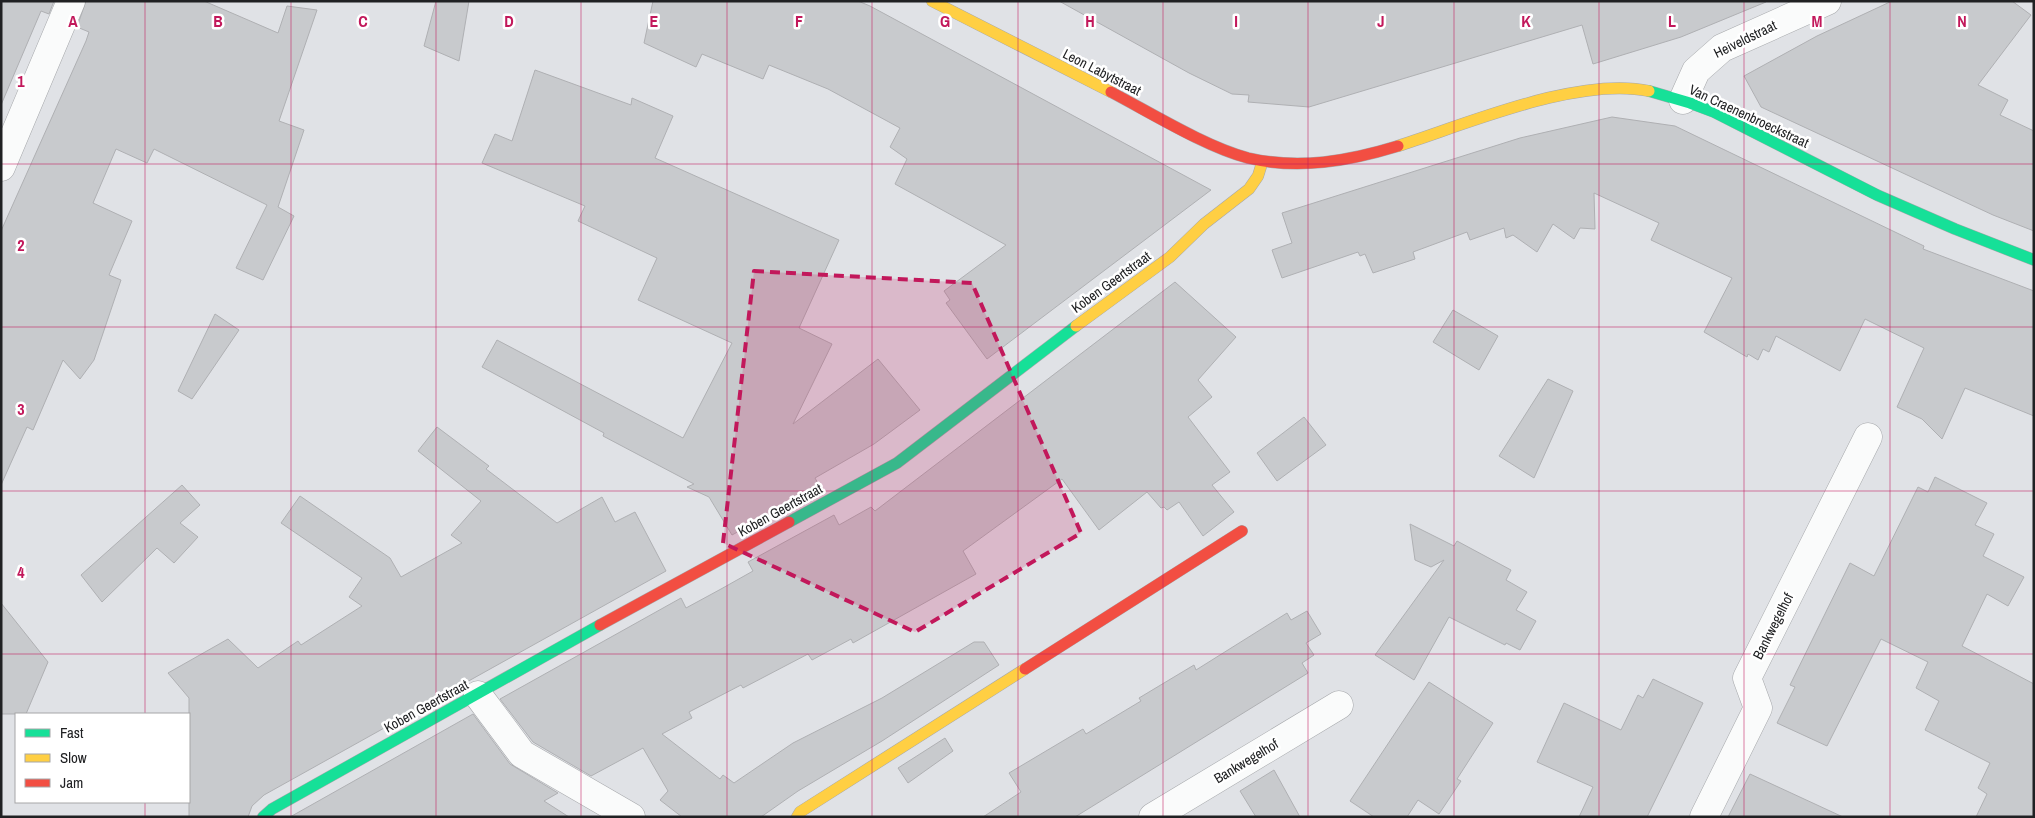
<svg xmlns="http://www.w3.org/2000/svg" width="2035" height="818" font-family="'Archivo Narrow',sans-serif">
  <rect width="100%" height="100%" fill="#e0e2e6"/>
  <!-- building -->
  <path fill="#c8cacd" stroke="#afb0b3" d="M 1,1 L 54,1 L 49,14 L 41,11 L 1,105 Z
    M 86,1 L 204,1 L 278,33 L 287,6 L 317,10 L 279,121 L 304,130 L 278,207 L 294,216 L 263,280 L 236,268 L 267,205 L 154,149 L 147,163 L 116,149 L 93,203 L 132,221 L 109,275 L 121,280 L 94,360 L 80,379 L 63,360 L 33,430 L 27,427 L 1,485 L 1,231 L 86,41 L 89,32 L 77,27 Z
    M 436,1 L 469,1 L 459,61 L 424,46 Z
    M 653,1 L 858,1 L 870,6 L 1211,190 L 987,359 L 946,303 L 950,300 L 944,291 L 1006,245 L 895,184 L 907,159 L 890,147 L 900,128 L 828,89 L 769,65 L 763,79 L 702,54 L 696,67 L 644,43 Z
    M 1059,1 L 1766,1 L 1766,2 L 1681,37 L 1593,64 L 1582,25 L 1309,107 L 1248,102 L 1249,95 L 1232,94 L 1189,73 Z
    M 1892,1 L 2012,1 L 2031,15 L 1978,85 L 2008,100 L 2000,115 L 2034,131 L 2034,231 L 1993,215 L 1761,107 L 1744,76 L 1817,36 Z
    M 535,70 L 631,105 L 632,98 L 673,116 L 655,158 L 839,240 L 799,328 L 832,344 L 793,424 L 878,359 L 920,410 L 874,444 L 815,478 L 820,487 L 732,535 L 709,497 L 687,487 L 694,484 L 603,436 L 604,433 L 482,367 L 497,340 L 683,438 L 732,343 L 638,300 L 657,258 L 578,221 L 585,206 L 482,163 L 495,134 L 512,141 Z
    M 1612,117 L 1675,126 L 1924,246 L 1923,249 L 2034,291 L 2034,416 L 1965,388 L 1942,439 L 1922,419 L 1897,407 L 1924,348 L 1865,319 L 1840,371 L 1776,336 L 1769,352 L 1763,349 L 1758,360 L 1748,354 L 1747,357 L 1704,332 L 1732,278 L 1651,240 L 1659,223 L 1594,193 L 1595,229 L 1580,228 L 1574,239 L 1553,224 L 1537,252 L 1513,235 L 1506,238 L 1504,228 L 1470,240 L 1467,232 L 1413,252 L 1415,259 L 1373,273 L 1365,254 L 1360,256 L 1358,252 L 1282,278 L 1272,250 L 1292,243 L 1282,213 L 1520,138 Z
    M 1175,282 L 1236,337 L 1198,380 L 1212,397 L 1188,417 L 1230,472 L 1212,485 L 1234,512 L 1203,536 L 1179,502 L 1167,510 L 1164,507 L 1161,508 L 1147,492 L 1099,530 L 1062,479 L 963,551 L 976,574 L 853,643 L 851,639 L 812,660 L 808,654 L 743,688 L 741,685 L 689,712 L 692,718 L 662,734 L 720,779 L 723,775 L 734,783 L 793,743 L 882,698 L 974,642 L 984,642 L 999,665 L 882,741 L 798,791 L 761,817 L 682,817 L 660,800 L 668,791 L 643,748 L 591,776 L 533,742 L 500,699 L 681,598 L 686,608 L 721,589 L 753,571 L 748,562 L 834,515 L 839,525 L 871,507 L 875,511 Z
    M 1453,310 L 1498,336 L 1479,370 L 1433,342 Z
    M 215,314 L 239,330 L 192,399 L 178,391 Z
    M 1548,379 L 1573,391 L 1534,478 L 1499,456 Z
    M 1304,417 L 1326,445 L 1277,481 L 1257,453 Z
    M 437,427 L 489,466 L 486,469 L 557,523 L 602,497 L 615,522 L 635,512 L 666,571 L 264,795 L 252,806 L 248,817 L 189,817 L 189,698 L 168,673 L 228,639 L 258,668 L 298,641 L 301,645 L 362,606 L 349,597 L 362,578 L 281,523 L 300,496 L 390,558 L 401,577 L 462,543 L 451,535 L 481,501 L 418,451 Z
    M 1935,477 L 1987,503 L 1975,525 L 1994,534 L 1983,556 L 2024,577 L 2008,606 L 1987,594 L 1962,646 L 2034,684 L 2034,817 L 1976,817 L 1987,794 L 1978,788 L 1990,763 L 1925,730 L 1939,701 L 1916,688 L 1928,662 L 1881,639 L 1827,746 L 1777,723 L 1795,687 L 1790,685 L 1850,563 L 1874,576 L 1918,487 L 1928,492 Z
    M 182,485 L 200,505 L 180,523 L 198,537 L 174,563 L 157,548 L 102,602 L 81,575 Z
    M 1410,524 L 1454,546 L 1457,541 L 1511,570 L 1506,580 L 1527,592 L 1516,610 L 1536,621 L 1520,650 L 1506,643 L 1505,645 L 1449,617 L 1414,680 L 1375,655 L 1444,560 L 1431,567 L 1415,560 Z
    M 1,603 L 48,662 L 26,714 L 1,714 Z
    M 1307,611 L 1321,634 L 1306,643 L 1314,655 L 1302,663 L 1308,673 L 1075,817 L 983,817 L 1021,792 L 1009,773 L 1083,729 L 1086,734 L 1141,701 L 1139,698 L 1194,665 L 1196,670 L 1287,613 L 1291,620 Z
    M 1653,679 L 1703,703 L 1647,817 L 1579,817 L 1593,787 L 1537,762 L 1564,703 L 1621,730 L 1638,695 L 1643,698 Z
    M 1429,682 L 1493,723 L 1457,779 L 1461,781 L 1439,814 L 1418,800 L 1407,817 L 1374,817 L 1350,801 Z
    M 473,714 L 510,764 L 558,793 L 544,801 L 569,817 L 290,817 Z
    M 945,738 L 953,751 L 908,783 L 898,768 Z
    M 1274,770 L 1300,817 L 1256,817 L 1240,791 Z
    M 1750,774 L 1843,817 L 1728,817 Z"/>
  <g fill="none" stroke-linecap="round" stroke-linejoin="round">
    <defs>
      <path id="street" d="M 1683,100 L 1696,71 L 1722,48 L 1827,1
        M 1,167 L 71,1
        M 478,695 L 522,754 L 631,817
        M 1153,817 L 1339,705
        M 1704,817 L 1758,708 L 1747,678 L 1868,437"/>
      <path id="fast" d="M 1649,91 L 1690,103 L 1714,112 L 1877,195 L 1955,229 L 2034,260
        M 789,522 L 897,463 L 1076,326
        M 263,817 L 272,809 L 600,625"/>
      <path id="slow" d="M 932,1 L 1111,92
        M 1398,146 C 1467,124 1578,76 1649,91
        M 1076,326 L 1170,257 L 1204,224 L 1249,189 L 1258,176 L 1262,163
        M 797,817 L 800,812 L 1025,669"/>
      <path id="jam" d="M 1111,92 C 1151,113 1206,147 1248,158 C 1299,170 1349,161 1398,146
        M 600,625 L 789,522
        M 1025,669 L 1242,531"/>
    </defs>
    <!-- street casing -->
    <use href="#street" stroke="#a6a8ab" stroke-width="29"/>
    <!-- fast casing -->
    <use href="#fast" stroke="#a6a8ab" stroke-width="12"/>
    <!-- slow casing -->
    <use href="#slow" stroke="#a6a8ab" stroke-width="12"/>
    <!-- jam casing -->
    <use href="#jam" stroke="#a6a8ab" stroke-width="12"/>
    <!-- street -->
    <use href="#street" stroke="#fafbfb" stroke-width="28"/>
    <!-- fast -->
    <use href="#fast" stroke="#16e098" stroke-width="11"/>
    <!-- slow -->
    <use href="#slow" stroke="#ffcf43" stroke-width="11"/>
    <!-- jam -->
    <use href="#jam" stroke="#f24e42" stroke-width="11"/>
  </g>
  <!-- marked area -->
  <path fill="#c2185b" fill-opacity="0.2" stroke="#c2185b" stroke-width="4" stroke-dasharray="10 6" stroke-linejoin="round" d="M 754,271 L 972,283 L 1081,533 L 915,632 L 723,543 Z"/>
  <!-- grid -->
  <path fill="none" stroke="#c2185b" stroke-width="1" stroke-opacity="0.55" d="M 145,1 L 145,714M 291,1 L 291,817M 436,1 L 436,817M 581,1 L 581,817M 727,1 L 727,817M 872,1 L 872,817M 1018,1 L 1018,817M 1163,1 L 1163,817M 1308,1 L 1308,817M 1454,1 L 1454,817M 1599,1 L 1599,817M 1744,1 L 1744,817M 1890,1 L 1890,817M 1,164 L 2034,164M 1,327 L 2034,327M 1,491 L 2034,491M 1,654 L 2034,654M 145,802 L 145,817"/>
  <g text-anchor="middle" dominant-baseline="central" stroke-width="5" stroke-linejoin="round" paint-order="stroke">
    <!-- street labels -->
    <g font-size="14" fill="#202123" stroke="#fff">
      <text transform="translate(1745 39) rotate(-26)">Heiveldstraat</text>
      <text transform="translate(1102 72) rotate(27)">Leon Labytstraat</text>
      <text transform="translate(1749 116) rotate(25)">Van Craenenbroeckstraat</text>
      <text transform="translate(1111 282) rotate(-36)">Koben Geertstraat</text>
      <text transform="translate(780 510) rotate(-29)">Koben Geertstraat</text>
      <text transform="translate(1773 626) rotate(-63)">Bankwegelhof</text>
      <text transform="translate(426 706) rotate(-29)">Koben Geertstraat</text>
      <text transform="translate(1246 761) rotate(-31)">Bankwegelhof</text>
    </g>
  </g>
  <g font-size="16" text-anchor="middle" font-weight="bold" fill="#c2185b" stroke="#fff" stroke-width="5" stroke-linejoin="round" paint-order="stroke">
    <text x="73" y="27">A</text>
    <text x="218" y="27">B</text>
    <text x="363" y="27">C</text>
    <text x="509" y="27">D</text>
    <text x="654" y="27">E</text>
    <text x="799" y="27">F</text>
    <text x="945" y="27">G</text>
    <text x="1090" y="27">H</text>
    <text x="1236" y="27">I</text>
    <text x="1381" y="27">J</text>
    <text x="1526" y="27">K</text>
    <text x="1672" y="27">L</text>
    <text x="1817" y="27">M</text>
    <text x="1962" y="27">N</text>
    <text x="21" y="87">1</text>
    <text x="21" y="251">2</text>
    <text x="21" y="415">3</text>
    <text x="21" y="578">4</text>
  </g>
  <!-- border -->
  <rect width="2035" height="818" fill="none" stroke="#202123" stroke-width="5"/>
  <!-- legend -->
  <rect x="15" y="713" width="175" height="90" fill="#ffffff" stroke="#a6a6a7"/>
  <rect x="25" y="729" width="25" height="8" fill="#16e098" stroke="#a6a6a7"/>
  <text x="60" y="738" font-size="15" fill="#202123">Fast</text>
  <rect x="25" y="754" width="25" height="8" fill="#ffcf43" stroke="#a6a6a7"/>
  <text x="60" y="763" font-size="15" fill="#202123">Slow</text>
  <rect x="25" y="779" width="25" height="8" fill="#f24e42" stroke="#a6a6a7"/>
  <text x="60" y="788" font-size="15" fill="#202123">Jam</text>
</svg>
